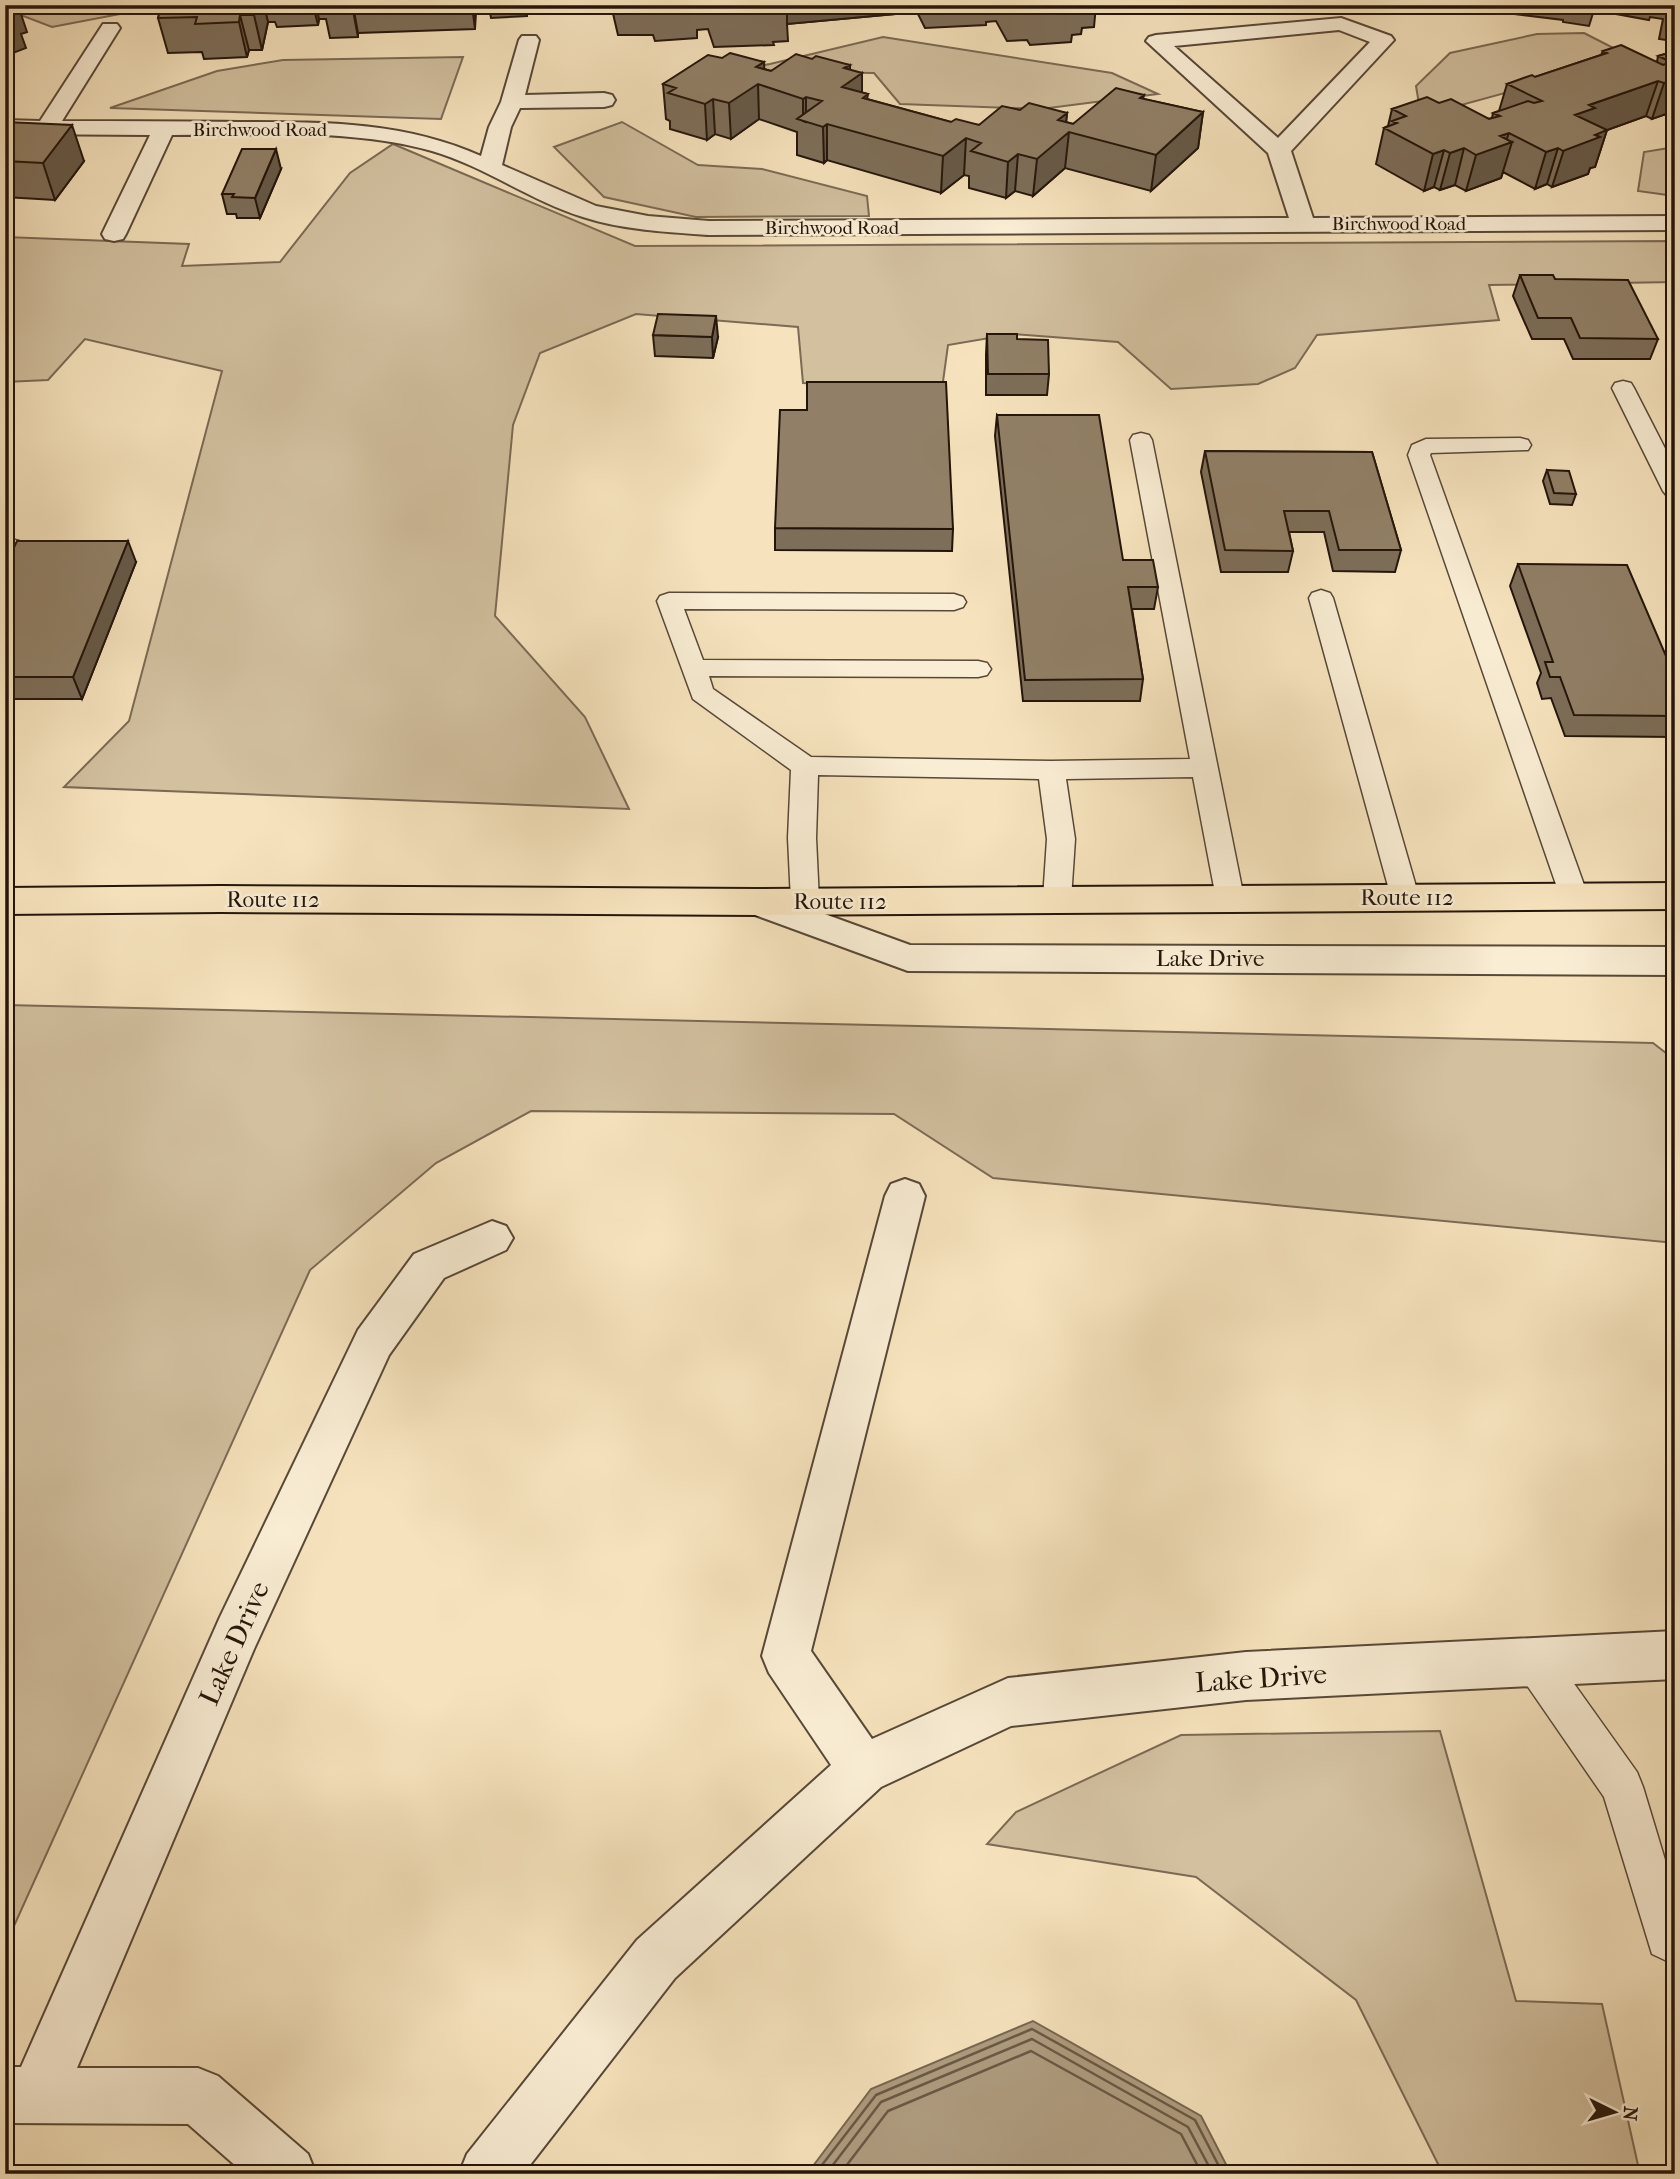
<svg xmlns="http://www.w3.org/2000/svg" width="1680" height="2179" font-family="'IM FELL French Canon',serif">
  <rect width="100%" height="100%" fill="#f6e3bd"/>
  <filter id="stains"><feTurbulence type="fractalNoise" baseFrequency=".00286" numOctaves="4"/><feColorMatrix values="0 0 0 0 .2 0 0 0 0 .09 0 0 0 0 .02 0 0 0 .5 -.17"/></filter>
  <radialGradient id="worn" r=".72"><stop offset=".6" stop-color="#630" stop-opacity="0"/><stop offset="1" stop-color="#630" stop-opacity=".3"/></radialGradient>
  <!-- green -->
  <path fill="#d2c09f" stroke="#7b6a54" stroke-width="2" d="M 5,5 L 167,5 L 52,27 L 5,9 Z
    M 1584,33 L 1633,58 L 1421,116 L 1416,86 L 1450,53 L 1537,34 Z
    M 883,37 L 1112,73 L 1158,94 L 1041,109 L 900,104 L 874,73 L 729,71 L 770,64 Z
    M 463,57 L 441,119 L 110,108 L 217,71 L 283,60 Z
    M 622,122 L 698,165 L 762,169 L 867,196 L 869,216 L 696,217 L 604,197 L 554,147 Z
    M 393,144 L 635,246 L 1675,241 L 1675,282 L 1489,285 L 1499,320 L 1317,335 L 1295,368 L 1258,384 L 1171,389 L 1118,342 L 1013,334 L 948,345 L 942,389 L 803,383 L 798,327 L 636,314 L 540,353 L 513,425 L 495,616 L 585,717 L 629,809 L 64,787 L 129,721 L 222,371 L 85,339 L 48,380 L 5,382 L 5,237 L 189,244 L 182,266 L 280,262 L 350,173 Z
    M 1675,147 L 1675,196 L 1638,191 L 1644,152 Z
    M 5,1005 L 1653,1043 L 1675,1060 L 1675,1243 L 993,1178 L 894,1114 L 531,1111 L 436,1163 L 310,1270 L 14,1926 L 5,1926 Z
    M 1440,1731 L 1516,2001 L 1602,2004 L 1640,2174 L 1443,2174 L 1356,2000 L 1196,1877 L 987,1844 L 1016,1812 L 1181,1735 Z"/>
  <!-- water -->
  <path fill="#af9d80" stroke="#776751" stroke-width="2" d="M 1033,2021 L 1201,2116 L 1231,2174 L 807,2174 L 871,2089 Z"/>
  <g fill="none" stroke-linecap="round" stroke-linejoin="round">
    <!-- shore -->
    <path stroke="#6a5945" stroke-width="2.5" d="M 815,2174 L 876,2095 L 1032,2029 L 1195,2120 L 1223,2174
      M 826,2174 L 881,2102 L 1032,2039 L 1188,2127 L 1213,2174
      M 840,2174 L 888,2111 L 1031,2051 L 1181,2134 L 1202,2174"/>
    <defs>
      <path id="lane" d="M 1623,381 L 1631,383 L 1634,388 L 1675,468 L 1675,498 L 1667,496 L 1663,491 L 1612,388 L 1615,383 Z
        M 1141,433 L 1149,435 L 1152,440 L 1244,898 L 1240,905 L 1230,908 L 1220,905 L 1216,898 L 1193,777 L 1066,779 L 1075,839 L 1071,899 L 1067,906 L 1057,909 L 1047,906 L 1043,899 L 1047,839 L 1039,779 L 818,775 L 816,838 L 819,901 L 815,908 L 805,911 L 795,908 L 791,901 L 788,838 L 791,770 L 693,699 L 657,601 L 660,596 L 669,593 L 954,594 L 963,597 L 966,602 L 963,607 L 954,610 L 684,609 L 703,660 L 978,661 L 987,663 L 991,669 L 987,675 L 978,677 L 709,676 L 713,689 L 811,757 L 1051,761 L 1190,759 L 1130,440 L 1133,435 Z
        M 1520,438 L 1528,440 L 1531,445 L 1528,450 L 1431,453 L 1430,455 L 1588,896 L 1584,903 L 1574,906 L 1564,903 L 1560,896 L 1408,455 L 1412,445 L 1426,439 Z
        M 11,539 L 19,541 L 23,546 L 14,564 L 5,566 L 5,540 Z
        M 1321,590 L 1330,593 L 1333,598 L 1419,897 L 1415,904 L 1405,907 L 1395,904 L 1391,897 L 1309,598 L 1312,593 Z
        M 1536,1645 L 1550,1650 L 1637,1772 L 1643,1787 L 1675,1893 L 1675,1957 L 1667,1961 L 1652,1954 L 1604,1797 L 1522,1678 L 1516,1664 L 1522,1650 Z"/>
      <path id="street" d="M 1341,18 L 1391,36 L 1394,40 L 1291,151 L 1313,218 L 1675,216 L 1675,230 L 709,235 C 667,232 623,230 583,217 C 531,201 484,166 432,151 C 349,128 258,135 172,135 L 126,234 L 123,239 L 114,241 L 105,239 L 102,234 L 150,135 L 5,134 L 5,120 L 40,121 L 103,24 L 117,24 L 120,28 L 62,121 C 121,121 180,121 239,122 C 324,122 402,121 481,156 L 489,127 L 501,102 L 519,40 L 522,36 L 536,36 L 539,40 L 525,95 L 604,93 L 612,95 L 615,100 L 612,105 L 604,107 L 520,108 L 511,127 L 502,165 L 596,206 L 648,216 L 709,221 L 1289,218 L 1268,153 L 1146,41 L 1149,37 L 1156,35 ZM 1339,30 L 1370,42 L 1278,138 L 1174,46 Z
        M 756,889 L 910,945 L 1675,947 L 1675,975 L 908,971 L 744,911 L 738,902 L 744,893 Z
        M 905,1179 L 919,1184 L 925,1196 L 811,1651 L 872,1739 L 1008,1678 L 1246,1652 L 1675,1631 L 1675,1679 L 1246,1700 L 1011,1726 L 881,1787 L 675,1978 L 523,2174 L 459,2174 L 467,2154 L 637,1940 L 831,1765 L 769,1673 L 762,1656 L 885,1196 L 891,1184 Z
        M 492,1221 L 506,1226 L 513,1238 L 506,1250 L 444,1278 L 389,1355 L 254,1649 L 77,2068 L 198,2068 L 218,2076 L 308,2154 L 316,2174 L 245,2174 L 188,2124 L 5,2123 L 5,2067 L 21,2067 L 220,1617 L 358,1330 L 414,1254 Z"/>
      <path id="primary" d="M 1675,883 L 1675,909 L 756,915 L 220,912 L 5,914 L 5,888 L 220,886 L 756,889 Z"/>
    </defs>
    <!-- lane casing -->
    <use href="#lane" stroke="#584837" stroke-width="3"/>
    <!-- street casing -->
    <use href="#street" stroke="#584837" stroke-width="4"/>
    <!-- primary casing -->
    <use href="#primary" stroke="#24150a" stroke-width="4"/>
    <!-- lane -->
    <use href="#lane" fill="#f9edd4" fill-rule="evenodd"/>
    <!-- street -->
    <use href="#street" fill="#f9edd4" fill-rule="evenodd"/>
    <!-- primary -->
    <use href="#primary" fill="#f6e3bd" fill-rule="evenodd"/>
  </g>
  <!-- wall -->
  <path fill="#7d6e59" stroke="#24150a" stroke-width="2" d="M 162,5 L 558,5 L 526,9 L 527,16 L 491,18 L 490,12 L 476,13 L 475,29 L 358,33 L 358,37 L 330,38 L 326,19 L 319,19 L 318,25 L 277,27 L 275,22 L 268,22 L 262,50 L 249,50 L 247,57 L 204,59 L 202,52 L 168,53 L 158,18 Z
    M 611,5 L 1096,5 L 1094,27 L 1082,28 L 1081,34 L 1072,35 L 1071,42 L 1030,45 L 1027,40 L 1007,41 L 996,21 L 986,22 L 986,25 L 925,28 L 917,12 L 787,24 L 788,41 L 773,42 L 774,45 L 714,47 L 708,29 L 697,30 L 697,38 L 655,41 L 653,35 L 618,35 Z
    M 1442,5 L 1675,5 L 1675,47 L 1672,46 L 1673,41 L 1659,39 L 1663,19 L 1650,17 L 1649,20 L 1594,10 L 1589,26 L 1563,22 L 1563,20 Z
    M 1603,51 L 1657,62 L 1658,56 L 1675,51 L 1675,116 L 1669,113 L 1652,119 L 1646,116 L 1607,130 L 1595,167 L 1590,168 L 1588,174 L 1552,187 L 1547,184 L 1535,189 L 1503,172 L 1501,178 L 1466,191 L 1455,185 L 1440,190 L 1434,187 L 1424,191 L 1376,164 L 1384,128 L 1388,126 L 1392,109 L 1439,103 L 1489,119 L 1492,118 L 1493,113 L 1499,111 L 1507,84 L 1535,77 L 1601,55 Z
    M 722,58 L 764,62 L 764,69 L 771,71 L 812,59 L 850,65 L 850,70 L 862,93 L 868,94 L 867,99 L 951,122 L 979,125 L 1020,110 L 1067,113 L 1066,122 L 1073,124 L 1144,95 L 1143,99 L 1203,112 L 1198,148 L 1151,191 L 1065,168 L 1033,196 L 1015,191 L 1006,198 L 969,188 L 969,176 L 964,175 L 941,193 L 827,160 L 824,163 L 797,155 L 797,132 L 759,119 L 731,139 L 715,134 L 707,140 L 670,129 L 670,121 L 666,119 L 663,84 Z
    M 5,122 L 84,161 L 55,200 L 5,197 Z
    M 281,169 L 260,218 L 237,218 L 236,214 L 227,214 L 222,194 Z
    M 1520,275 L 1555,279 L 1658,339 L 1650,359 L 1573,359 L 1564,339 L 1532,339 L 1513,296 Z
    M 987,334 L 1017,339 L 1049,374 L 1047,395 L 986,395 L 986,355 Z
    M 653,335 L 718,337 L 713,358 L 655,356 Z
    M 997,415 L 1123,560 L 1158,587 L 1154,609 L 1132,609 L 1143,679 L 1140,701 L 1023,701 L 995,436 Z
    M 1205,451 L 1372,452 L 1401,550 L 1395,572 L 1333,571 L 1324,532 L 1289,532 L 1293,551 L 1288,572 L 1221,572 L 1201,472 Z
    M 1547,470 L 1576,494 L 1572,505 L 1550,504 L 1543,481 Z
    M 775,528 L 953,529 L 952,551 L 775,550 Z
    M 136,562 L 82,699 L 5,699 L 5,566 Z
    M 1518,564 L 1675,677 L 1675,737 L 1565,736 L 1551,698 L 1542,699 L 1537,683 L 1541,673 L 1510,586 Z"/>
  <!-- shaded-wall -->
  <path fill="#665a48" stroke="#24150a" stroke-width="2" d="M 5,5 L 18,5 L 27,32 L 21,34 L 26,48 L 5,56 Z
    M 256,5 L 264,5 L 268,22 L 262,50 L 254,15 Z
    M 313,5 L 316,5 L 319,19 L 318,25 Z
    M 352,5 L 353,5 L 358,33 L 358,37 Z
    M 472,5 L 475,5 L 475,29 Z
    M 525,5 L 558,5 L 526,9 L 527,16 Z
    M 781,5 L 917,5 L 917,12 L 787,24 L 787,6 Z
    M 240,15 L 249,50 L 247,57 L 239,22 Z
    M 764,62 L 765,86 L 758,84 L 759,119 L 731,139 L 729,103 L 756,67 Z
    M 850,65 L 849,82 L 862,73 L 862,109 L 842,87 L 844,68 Z
    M 1675,80 L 1675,98 L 1669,113 L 1652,119 L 1664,83 Z
    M 1658,81 L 1646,116 L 1607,130 L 1595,167 L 1590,168 L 1588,174 L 1552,187 L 1575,115 L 1589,105 Z
    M 806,97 L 806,122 L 803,121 L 803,99 Z
    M 713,99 L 715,134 L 707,140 L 705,104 Z
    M 1203,112 L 1198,148 L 1151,191 L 1156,155 Z
    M 1067,113 L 1065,135 L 1069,132 L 1065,168 L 1033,196 L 1037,159 L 1058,120 Z
    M 827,124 L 827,160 L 824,163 L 823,127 Z
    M 72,125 L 84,161 L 55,200 L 43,163 Z
    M 1509,133 L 1505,144 L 1512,142 L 1501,178 L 1466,191 L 1476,155 L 1500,136 Z
    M 966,138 L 964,175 L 941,193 L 943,156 Z
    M 1464,148 L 1455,185 L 1440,190 L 1450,153 Z
    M 1558,148 L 1547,184 L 1535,189 L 1546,152 Z
    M 276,149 L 281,169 L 260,218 L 255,198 Z
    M 1444,150 L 1434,187 L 1424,191 L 1433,154 Z
    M 1018,154 L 1015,191 L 1006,198 L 1008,162 Z
    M 716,316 L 718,337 L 713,358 L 712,337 Z
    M 128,541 L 136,562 L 82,699 L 73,677 Z"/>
  <!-- building -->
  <path fill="#918067" stroke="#24150a" stroke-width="2" d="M 5,5 L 9,5 L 12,7 L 5,9 Z
    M 162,5 L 256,5 L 254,15 L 240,15 L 239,22 L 195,24 L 197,17 L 158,18 Z
    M 710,5 L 787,5 L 787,6 L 771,7 L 773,11 L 712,13 Z
    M 1008,5 L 1073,5 L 1074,7 L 1033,10 L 1030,5 L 1009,7 Z
    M 5,9 L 14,14 L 5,17 Z
    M 1621,45 L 1663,65 L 1671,62 L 1658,56 L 1675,51 L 1675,80 L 1664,83 L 1658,81 L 1589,105 L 1595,108 L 1575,115 L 1607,130 L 1595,135 L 1600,137 L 1563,151 L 1558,148 L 1546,152 L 1509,133 L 1500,136 L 1512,142 L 1476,155 L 1464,148 L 1450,153 L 1444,150 L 1433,154 L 1384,128 L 1397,123 L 1392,121 L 1406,116 L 1392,109 L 1427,97 L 1439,103 L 1451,99 L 1489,119 L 1500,116 L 1493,113 L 1528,101 L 1534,103 L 1542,101 L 1507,84 L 1532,75 L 1535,77 L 1607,53 L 1603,51 Z
    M 730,53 L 764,62 L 756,67 L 771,71 L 796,54 L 812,59 L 816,56 L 850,65 L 844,68 L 862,73 L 842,87 L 868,94 L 863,98 L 951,122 L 956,119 L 979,125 L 1002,106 L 1020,110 L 1029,103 L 1067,113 L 1058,120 L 1073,124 L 1116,88 L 1144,95 L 1140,98 L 1203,112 L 1156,155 L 1069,132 L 1037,159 L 1018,154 L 1008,162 L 971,151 L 981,143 L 966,138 L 943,156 L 827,124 L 823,127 L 797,119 L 822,101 L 806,97 L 803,99 L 758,84 L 729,103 L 713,99 L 705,104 L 668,93 L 676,88 L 663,84 L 708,55 L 722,58 Z
    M 5,122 L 72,125 L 43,163 L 5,161 Z
    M 242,149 L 276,149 L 255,198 L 232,197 L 234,194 L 222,194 Z
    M 1520,275 L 1553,275 L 1555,279 L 1628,280 L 1658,339 L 1580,338 L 1571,318 L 1538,318 Z
    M 658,314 L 716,316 L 712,337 L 653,335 Z
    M 987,334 L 1017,334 L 1017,339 L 1048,340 L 1049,374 L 988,374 Z
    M 807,382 L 946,382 L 953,529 L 775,528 L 780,410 L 807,410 Z
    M 997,415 L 1099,415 L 1123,560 L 1153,560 L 1158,587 L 1128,587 L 1143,679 L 1025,680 Z
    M 1205,451 L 1372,452 L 1401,550 L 1339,550 L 1329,511 L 1284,511 L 1293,551 L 1225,550 Z
    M 1547,470 L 1569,471 L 1576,494 L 1554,493 Z
    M 17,541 L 128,541 L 73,677 L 5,677 L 5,566 Z
    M 1518,564 L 1627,565 L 1675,677 L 1675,716 L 1574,715 L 1560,677 L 1550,677 L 1545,662 L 1553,662 Z"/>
  <g text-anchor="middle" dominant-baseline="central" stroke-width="5" stroke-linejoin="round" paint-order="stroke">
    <!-- far-street labels -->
    <g font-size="19" fill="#24150a" stroke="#f9edd4">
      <text x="260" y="130">Birchwood Road</text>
      <text x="1399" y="224">Birchwood Road</text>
      <text x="832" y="228">Birchwood Road</text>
    </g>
    <!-- street labels -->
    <g font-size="23" fill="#24150a" stroke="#f9edd4">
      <text x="1407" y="897">Route 112</text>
      <text x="273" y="899">Route 112</text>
      <text x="840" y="901">Route 112</text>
      <text x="1210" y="958">Lake Drive</text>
    </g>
    <!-- near-street labels -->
    <g font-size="28" fill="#24150a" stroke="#f9edd4">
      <text transform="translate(234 1643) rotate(-66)">Lake Drive</text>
      <text transform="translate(1261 1678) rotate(-4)">Lake Drive</text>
    </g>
  </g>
  <!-- margin -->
  <rect width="1680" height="2179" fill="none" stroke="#f6e3bd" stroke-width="28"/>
  <rect x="7" y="7" width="1666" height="2165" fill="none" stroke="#24150a" stroke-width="3.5"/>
  <rect x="14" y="14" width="1652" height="2151" fill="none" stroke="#24150a" stroke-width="2"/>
  <!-- north arrow -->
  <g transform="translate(1614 2112) rotate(95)" stroke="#f9edd4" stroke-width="5" paint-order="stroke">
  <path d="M0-5L12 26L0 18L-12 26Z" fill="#24150a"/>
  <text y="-10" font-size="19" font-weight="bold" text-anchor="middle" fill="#24150a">N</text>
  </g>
  <rect width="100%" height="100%" filter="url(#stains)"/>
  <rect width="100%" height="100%" fill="url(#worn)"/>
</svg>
